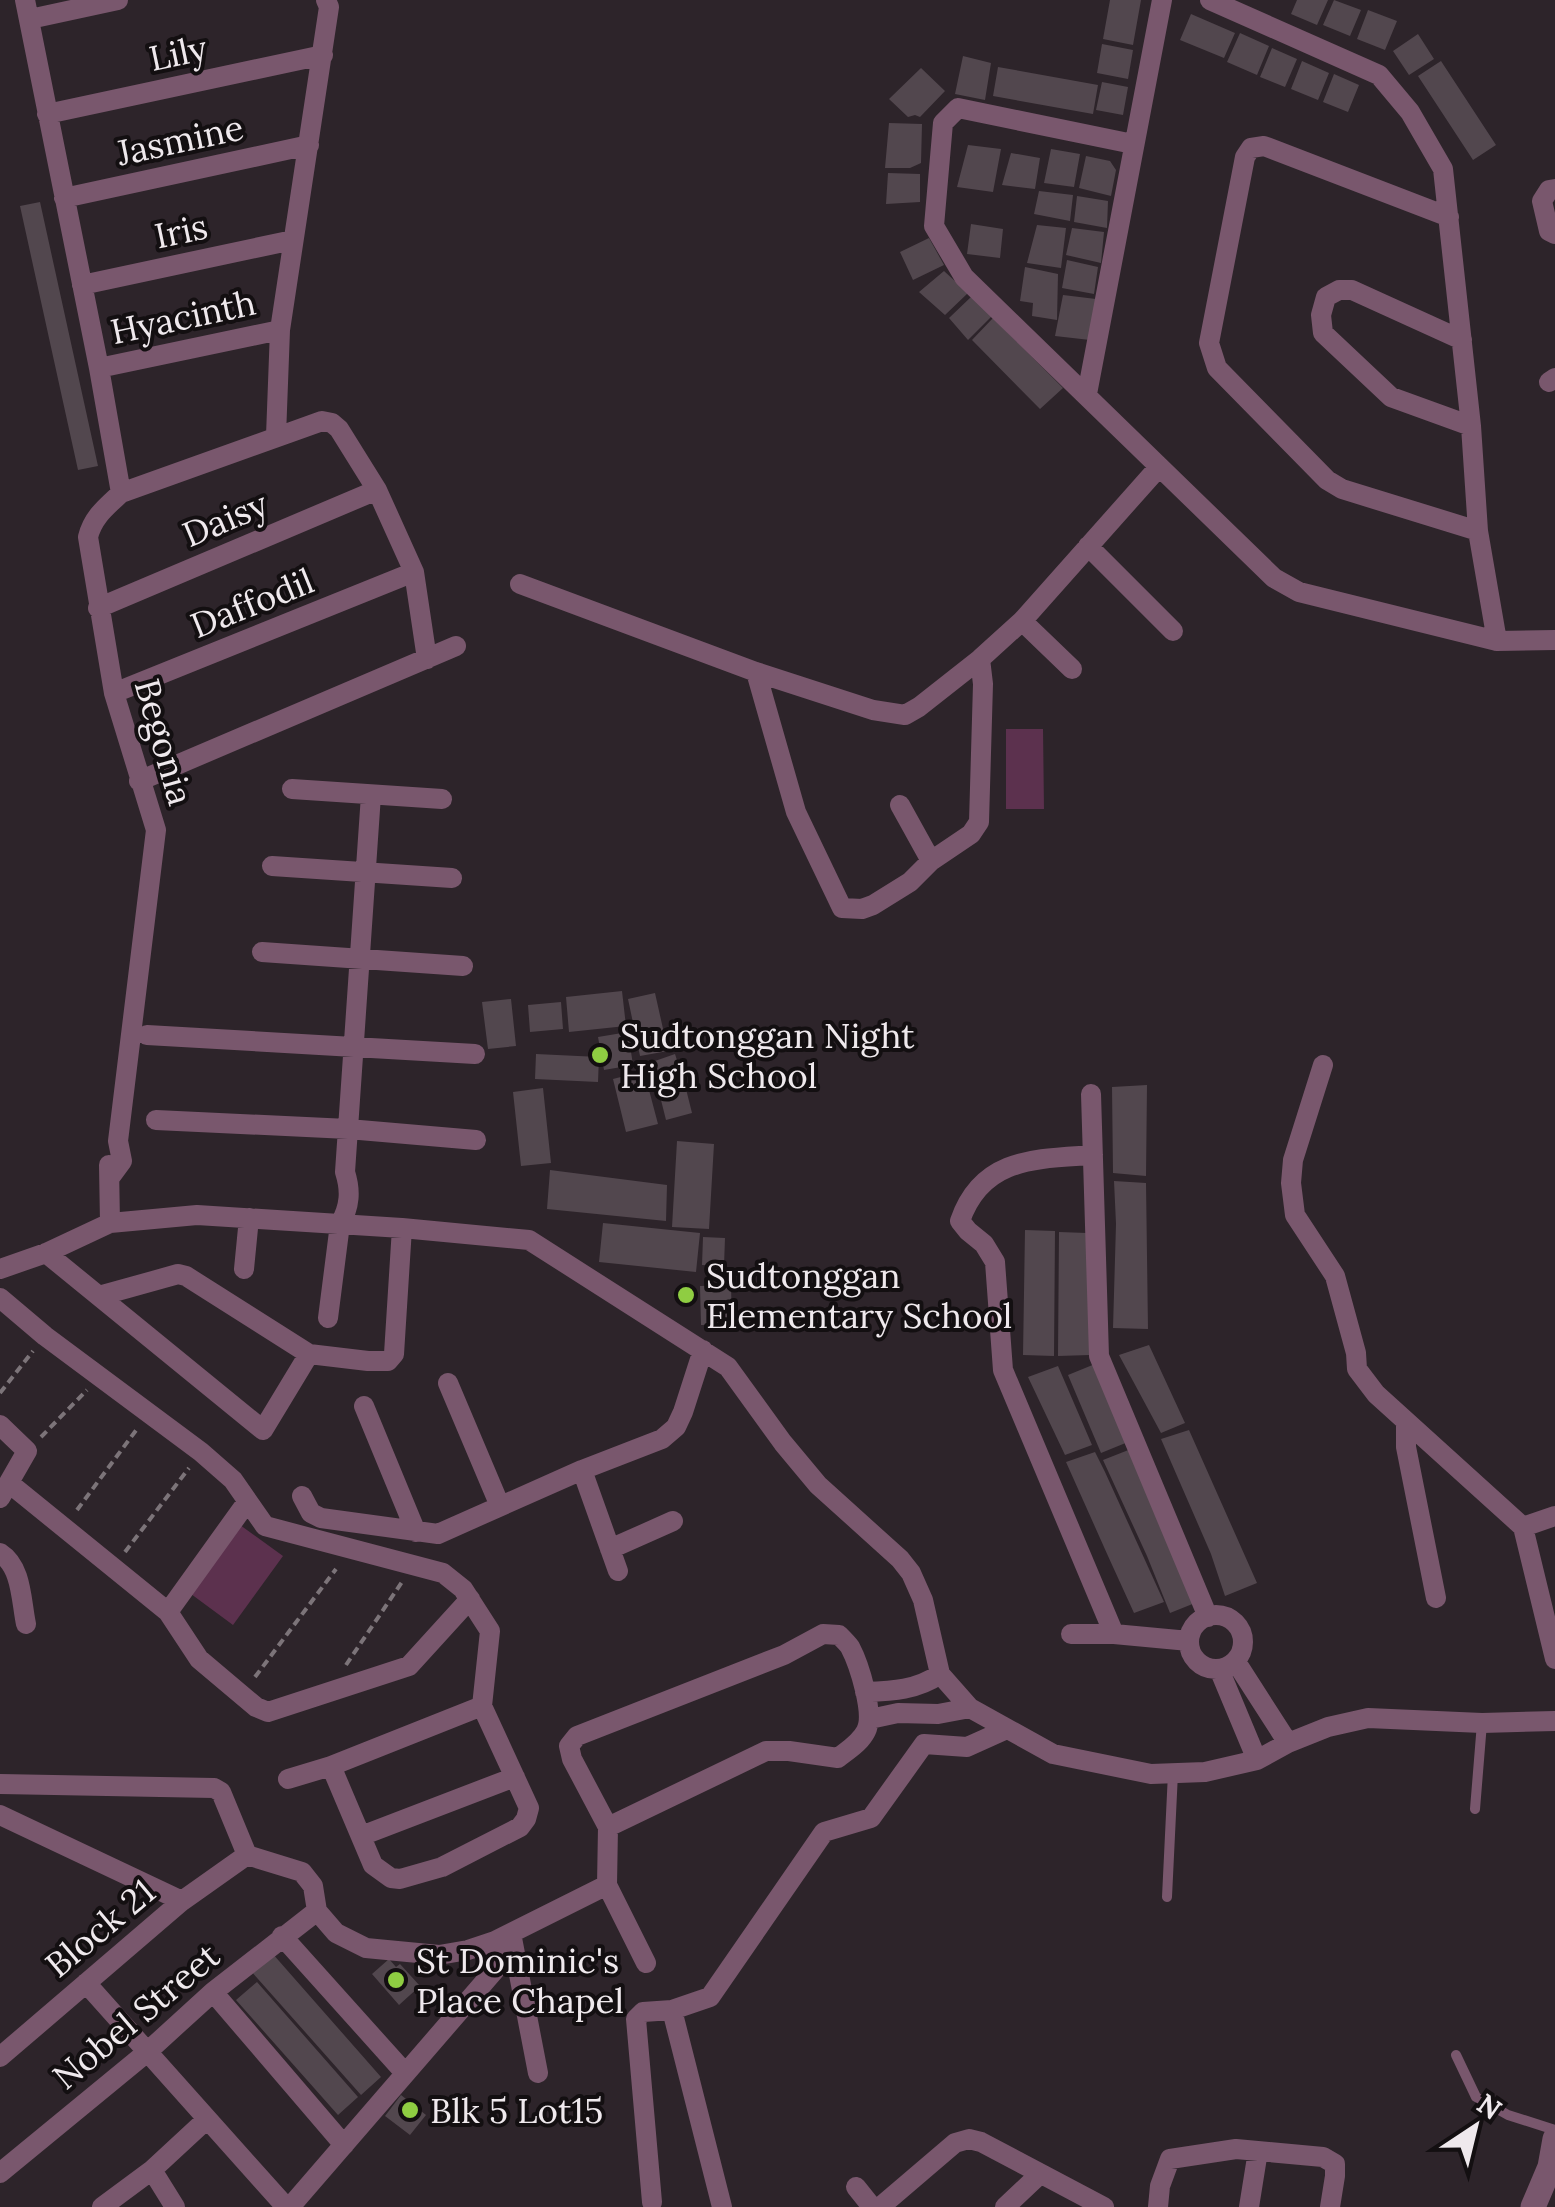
<svg xmlns="http://www.w3.org/2000/svg" width="1555" height="2207" font-family="Lora,serif">
  <rect width="100%" height="100%" fill="#2d242a"/>
  <!-- green -->
  <path fill="#5c314e" d="M 1006,729 L 1043,729 L 1044,809 L 1006,809 Z
    M 240,1525 L 283,1556 L 233,1625 L 191,1594 Z"/>
  <!-- building -->
  <path fill="#52474e" d="M 1110,0 L 1141,0 L 1133,45 L 1103,39 Z
    M 1297,0 L 1328,0 L 1317,25 L 1291,14 Z
    M 1334,0 L 1361,10 L 1350,36 L 1323,25 Z
    M 1368,10 L 1397,21 L 1385,50 L 1357,39 Z
    M 1191,14 L 1235,33 L 1224,58 L 1180,40 Z
    M 1240,33 L 1269,46 L 1257,75 L 1227,62 Z
    M 1418,34 L 1434,59 L 1409,75 L 1393,51 Z
    M 1102,44 L 1133,50 L 1128,79 L 1097,73 Z
    M 1272,48 L 1297,59 L 1285,87 L 1260,77 Z
    M 963,56 L 991,63 L 985,100 L 955,94 Z
    M 1302,61 L 1329,73 L 1318,100 L 1291,89 Z
    M 1441,61 L 1496,145 L 1473,160 L 1418,76 Z
    M 998,67 L 1098,85 L 1093,114 L 993,96 Z
    M 921,68 L 945,91 L 920,117 L 915,115 L 908,117 L 889,99 Z
    M 1334,74 L 1359,85 L 1348,112 L 1323,102 Z
    M 1102,82 L 1128,87 L 1123,115 L 1096,110 Z
    M 889,123 L 922,124 L 921,163 L 910,168 L 885,168 Z
    M 968,145 L 1001,149 L 993,192 L 957,187 Z
    M 1051,149 L 1080,154 L 1074,187 L 1044,183 Z
    M 1011,153 L 1040,158 L 1035,189 L 1002,185 Z
    M 1086,156 L 1110,161 L 1116,170 L 1111,196 L 1079,188 Z
    M 888,173 L 920,174 L 920,202 L 886,204 Z
    M 1039,191 L 1073,195 L 1070,221 L 1034,214 Z
    M 1077,196 L 1108,201 L 1107,228 L 1074,222 Z
    M 40,202 L 98,466 L 78,470 L 20,206 Z
    M 971,224 L 1003,229 L 1000,258 L 967,254 Z
    M 1037,225 L 1066,228 L 1061,268 L 1027,263 Z
    M 1072,228 L 1104,232 L 1101,263 L 1066,255 Z
    M 929,238 L 944,265 L 913,280 L 900,252 Z
    M 1067,260 L 1098,267 L 1094,294 L 1062,288 Z
    M 1025,267 L 1058,274 L 1057,320 L 1032,316 L 1033,303 L 1020,301 Z
    M 944,271 L 968,293 L 945,315 L 919,292 Z
    M 1063,295 L 1096,299 L 1090,340 L 1055,336 Z
    M 971,297 L 992,316 L 968,340 L 949,318 Z
    M 993,318 L 1063,388 L 1040,409 L 972,340 Z
    M 622,991 L 626,1026 L 569,1032 L 566,997 Z
    M 655,993 L 668,1051 L 640,1056 L 628,999 Z
    M 511,999 L 516,1046 L 488,1049 L 482,1002 Z
    M 561,1002 L 563,1029 L 530,1032 L 528,1005 Z
    M 628,1032 L 633,1065 L 604,1070 L 598,1037 Z
    M 536,1054 L 599,1057 L 598,1082 L 535,1079 Z
    M 675,1054 L 683,1079 L 660,1087 L 652,1062 Z
    M 644,1071 L 658,1124 L 626,1132 L 613,1079 Z
    M 685,1085 L 692,1113 L 666,1120 L 659,1092 Z
    M 1147,1085 L 1146,1176 L 1113,1173 L 1112,1087 Z
    M 543,1088 L 551,1163 L 521,1166 L 513,1092 Z
    M 677,1141 L 714,1144 L 709,1229 L 672,1227 Z
    M 550,1170 L 667,1185 L 666,1221 L 547,1209 Z
    M 1114,1181 L 1146,1183 L 1148,1329 L 1113,1328 L 1116,1224 Z
    M 603,1223 L 700,1233 L 696,1272 L 599,1262 Z
    M 1025,1230 L 1055,1231 L 1054,1356 L 1023,1355 Z
    M 1059,1232 L 1087,1233 L 1090,1355 L 1058,1356 Z
    M 703,1237 L 725,1238 L 724,1266 L 702,1265 Z
    M 731,1285 L 732,1325 L 701,1325 L 700,1286 Z
    M 1149,1345 L 1185,1423 L 1161,1433 L 1119,1355 Z
    M 1095,1364 L 1128,1442 L 1101,1453 L 1068,1375 Z
    M 1058,1366 L 1092,1445 L 1065,1455 L 1028,1377 Z
    M 1189,1430 L 1257,1583 L 1225,1596 L 1211,1554 L 1161,1439 Z
    M 1131,1449 L 1200,1601 L 1170,1613 L 1147,1556 L 1103,1460 Z
    M 1095,1452 L 1105,1472 L 1164,1602 L 1134,1613 L 1108,1556 L 1066,1462 Z
    M 272,1953 L 381,2077 L 361,2095 L 251,1971 Z
    M 389,1959 L 396,1967 L 400,1964 L 420,1986 L 399,2005 L 372,1974 Z
    M 257,1982 L 358,2097 L 338,2115 L 236,2000 Z
    M 401,2095 L 426,2115 L 410,2135 L 385,2116 Z"/>
  <g fill="none" stroke-linecap="round" stroke-linejoin="round">
    <!-- path -->
    <path stroke="#7c7479" stroke-width="4" stroke-dasharray="8 5" stroke-linecap="butt" d="M 0,1393 L 33,1351
      M 41,1437 L 87,1390
      M 77,1510 L 137,1429
      M 125,1552 L 189,1468
      M 346,1665 L 402,1582
      M 255,1677 L 336,1569"/>
    <!-- service -->
    <path stroke="#79576d" stroke-width="10" d="M 1475,1809 L 1482,1723
      M 1167,1897 L 1173,1773
      M 1456,2055 L 1476,2097 L 1508,2115 L 1555,2130"/>
    <!-- minor -->
    <path stroke="#79576d" stroke-width="20" d="M 25,0 L 99,368 L 121,493
      M 1210,0 L 1379,75 L 1410,112 L 1443,169 L 1471,426 L 1478,531 L 1497,641
      M 30,19 L 118,0
      M 47,114 L 323,55
      M 1133,144 L 958,108 L 943,123 L 934,226 L 964,277 L 1274,578 L 1299,592 L 1497,641 L 1555,640
      M 1555,189 L 1549,190 L 1542,201 L 1549,231 L 1555,234
      M 64,198 L 309,145
      M 1449,217 L 1264,146 L 1251,148 L 1245,157 L 1209,343 L 1217,368 L 1327,480 L 1342,489 L 1478,531
      M 82,285 L 293,240
      M 1462,340 L 1352,290 L 1339,290 L 1326,297 L 1321,315 L 1323,333 L 1391,397 L 1471,426
      M 99,368 L 280,330
      M 1549,382 L 1555,378
      M 1087,394 L 1162,0
      M 276,436 L 280,330 L 329,7 L 326,0
      M 1088,546 L 1173,631
      M 520,584 L 756,672 L 873,710 L 905,715 L 919,707 L 980,659 L 1022,621 L 1159,467
      M 98,608 L 377,490
      M 1022,621 L 1072,669
      M 756,672 L 796,812 L 842,908 L 862,909 L 873,905 L 910,882 L 931,861 L 971,834 L 979,822 L 983,684 L 980,659
      M 114,693 L 414,572
      M 139,781 L 456,646
      M 292,789 L 442,799
      M 900,805 L 931,861
      M 272,866 L 452,878
      M 262,952 L 463,966
      M 147,1035 L 475,1054
      M 1323,1065 L 1293,1160 L 1291,1183 L 1295,1215 L 1335,1276 L 1356,1353 L 1357,1369 L 1376,1394 L 1523,1527 L 1555,1659
      M 1091,1094 L 1099,1356 L 1208,1617
      M 156,1120 L 348,1129 L 476,1140
      M 1093,1155 C 1036,1159 982,1157 960,1221 L 968,1231 L 984,1244 L 995,1262 L 1003,1370 L 1114,1634
      M 109,1165 L 110,1223
      M 111,1176 L 122,1161 L 118,1141 L 156,830 L 114,693 L 88,537 C 93,517 106,507 121,493 L 322,421 L 332,423 L 339,429 L 377,490 L 414,572 L 427,659
      M 46,1253 L 263,1430 L 309,1354
      M 0,1269 L 46,1253 L 110,1223 L 197,1215 L 402,1228 L 529,1240 L 728,1367 L 783,1443 L 818,1485 L 900,1559 L 911,1573 L 923,1600 L 940,1674 L 970,1708 L 1053,1754 L 1151,1774 L 1205,1772 L 1257,1760 L 1288,1743 L 1328,1727 L 1368,1718 L 1482,1723 L 1555,1721
      M 244,1269 L 249,1218
      M 99,1296 L 178,1274 L 186,1276 L 309,1354 L 368,1361 L 388,1361 L 394,1354 L 402,1228
      M 0,1298 L 45,1336 L 201,1452 L 233,1480 L 265,1526 L 443,1573 L 463,1589 L 490,1631 L 482,1706 L 529,1808 L 526,1819 L 520,1827 L 442,1867 L 400,1879 L 391,1878 L 373,1865 L 331,1766
      M 328,1318 L 340,1224 C 350,1206 351,1191 345,1172 L 371,795
      M 448,1383 L 500,1506
      M 364,1406 L 416,1532
      M 1406,1421 L 1406,1447 L 1436,1598
      M 0,1425 L 27,1451 L 0,1498
      M 582,1470 L 618,1571
      M 9,1483 L 168,1612 L 199,1659 L 256,1707 L 268,1712 L 409,1666 L 470,1599
      M 302,1496 L 311,1513 L 321,1518 L 438,1534 L 582,1470 L 662,1439 L 676,1427 L 683,1412 L 703,1350
      M 1523,1527 L 1555,1516
      M 610,1549 L 673,1521
      M 0,1553 C 22,1567 21,1600 26,1624
      M 168,1612 L 247,1502
      M1189 1642a27 27 0 1 1 54 0a27 27 0 1 1-54 0Z
      M 1071,1634 L 1114,1634 L 1189,1641
      M 1236,1662 L 1288,1743
      M 1219,1669 L 1257,1760
      M 865,1692 C 893,1691 917,1690 940,1674
      M 870,1719 L 898,1713 L 938,1714 L 970,1708
      M 288,1779 L 331,1766 L 482,1706
      M 0,1784 L 214,1788 L 221,1792 L 247,1855 L 302,1872 L 313,1886 L 317,1911 L 336,1933 L 366,1948 L 439,1955 L 468,1950 L 495,1941 L 607,1885
      M 0,1815 L 182,1901
      M 608,1827 L 766,1751 L 789,1751 L 838,1758 C 848,1750 860,1743 866,1731 C 875,1714 859,1664 850,1647 C 848,1644 842,1638 839,1635 L 823,1634 L 784,1655 L 577,1736 L 569,1746 L 572,1759 L 608,1827 L 607,1885 L 646,1963
      M 361,1836 L 515,1777
      M 511,1933 L 538,2073
      M 282,1936 L 405,2073
      M 86,1983 L 286,2207
      M 213,1992 L 344,2145
      M 672,2010 L 722,2207
      M 0,2057 L 182,1901 L 247,1855
      M 152,2170 L 175,2207
      M 0,2173 L 146,2053 L 213,1992 L 317,1911
      M 856,2187 L 872,2207
      M 652,2202 L 636,2019 L 643,2012 L 672,2010 L 710,1997 L 824,1832 L 871,1818 L 924,1744 L 967,1747 L 1007,1729
      M 102,2207 L 152,2170 L 206,2120
      M 290,2207 L 494,1971 L 498,1960 L 495,1941
      M 880,2207 L 955,2143 L 969,2139 L 981,2142 L 1104,2207
      M 1005,2207 L 1040,2174
      M 1158,2207 L 1160,2186 L 1170,2159 L 1236,2149 L 1323,2157 L 1335,2164 L 1335,2176 L 1330,2207
      M 1249,2207 L 1258,2151"/>
    <!-- tertiary -->
    <path stroke="#79576d" stroke-width="25" d="M 1533,2207 L 1550,2167 L 1555,2139"/>
  </g>
  <!-- markers -->
  <g fill="#8fcd42" stroke="#130f11" stroke-width="4">
    <circle cx="600" cy="1055" r="10"/>
    <circle cx="686" cy="1295" r="10"/>
    <circle cx="396" cy="1980" r="10"/>
    <circle cx="410" cy="2110" r="10"/>
  </g>
  <g text-anchor="middle" dominant-baseline="central" stroke-width="8" stroke-linejoin="round" paint-order="stroke">
    <!-- street labels -->
    <g font-size="35" fill="#efe9ed" stroke="#130f11">
      <text transform="translate(178 53) rotate(-12)">Lily</text>
      <text transform="translate(180 140) rotate(-12)">Jasmine</text>
      <text transform="translate(181 231) rotate(-12)">Iris</text>
      <text transform="translate(183 317) rotate(-12)">Hyacinth</text>
      <text transform="translate(225 519) rotate(-23)">Daisy</text>
      <text transform="translate(252 603) rotate(-22)">Daffodil</text>
      <text transform="translate(164 742) rotate(74)">Begonia</text>
      <text transform="translate(100 1928) rotate(-40)">Block 21</text>
      <text transform="translate(136 2016) rotate(-40)">Nobel Street</text>
    </g>
    <!-- poi labels -->
    <g font-size="35" fill="#efe9ed" stroke="#130f11" text-anchor="start">
      <text x="620" y="1035">Sudtonggan Night<tspan x="620" dy="40">High School</tspan></text>
      <text x="706" y="1275">Sudtonggan<tspan x="706" dy="40">Elementary School</tspan></text>
      <text x="416" y="1960">St Dominic's<tspan x="416" dy="40">Place Chapel</tspan></text>
      <text x="430" y="2110">Blk 5 Lot15</text>
    </g>
  </g>
  <!-- north arrow -->
  <g transform="translate(1475 2127) rotate(35)" stroke="#130f11" stroke-width="8" paint-order="stroke">
  <path d="M0-8L18 38L0 25L-18 38Z" fill="#efe9ed"/>
  <text y="-15" font-size="28" font-weight="bold" text-anchor="middle" fill="#efe9ed">N</text>
  </g>
</svg>
